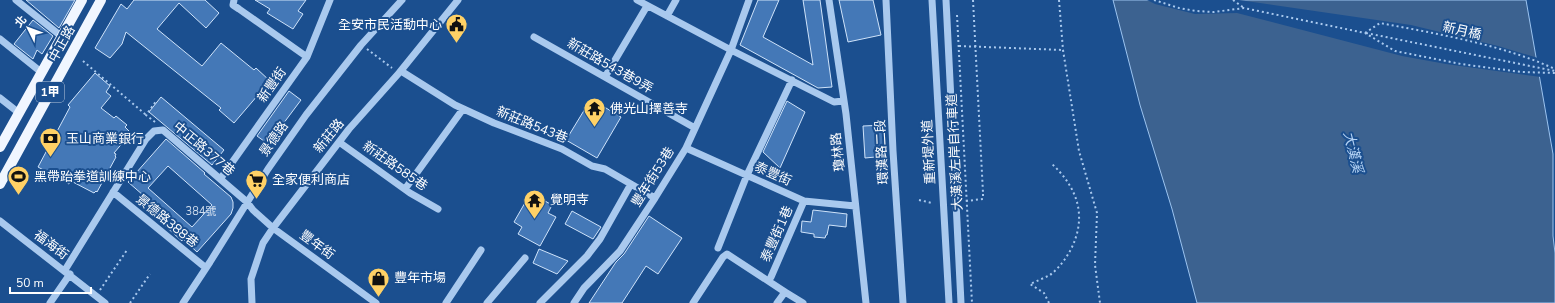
<svg xmlns="http://www.w3.org/2000/svg" width="1555" height="303" font-family="'Nunito Sans','Noto Sans TC',sans-serif">
  <rect width="100%" height="100%" fill="#1b4f8f"/>
  <!-- water -->
  <path fill="#3c6290" stroke="#9cc4f0" d="M 1113,0 L 1526,0 L 1553,154 L 1553,236 L 1555,253 L 1555,303 L 1197,303 L 1172,209 L 1140,105 Z"/>
  <!-- pier -->
  <path fill="#1b4f8f" d="M 1147,0 L 1239,0 L 1411,25 L 1498,46 L 1538,58 L 1541,77 L 1446,64 L 1402,56 L 1237,13 L 1195,14 L 1155,4 Z"/>
  <!-- building -->
  <path fill="#4478b7" stroke="#cfe3fa" fill-rule="evenodd" d="M 26,0 L 75,0 L 59,28 Z
    M 134,0 L 205,0 L 219,13 L 206,28 L 179,3 L 157,29 L 202,66 L 221,43 L 254,70 L 256,68 L 270,81 L 234,123 L 219,110 L 221,108 L 126,32 L 122,44 L 110,58 L 95,48 L 121,4 L 127,9 Z
    M 255,0 L 306,0 L 298,11 L 303,14 L 293,29 L 267,13 L 270,9 Z
    M 758,0 L 779,0 L 763,37 L 813,65 L 803,0 L 820,0 L 832,87 L 818,88 L 740,45 Z
    M 839,0 L 873,0 L 881,35 L 848,42 Z
    M 33,20 L 53,36 L 42,54 L 37,50 L 33,59 L 14,44 Z
    M 95,73 L 110,86 L 106,92 L 111,96 L 101,108 L 114,118 L 116,116 L 127,125 L 125,127 L 129,131 L 128,133 L 130,134 L 114,153 L 116,154 L 115,156 L 116,157 L 97,192 L 96,191 L 94,193 L 71,181 L 69,184 L 38,167 L 70,107 L 68,105 Z
    M 289,91 L 301,100 L 268,144 L 257,136 Z
    M 161,97 L 224,150 L 212,165 L 149,112 Z
    M 591,99 L 621,117 L 597,158 L 566,140 Z
    M 787,101 L 805,112 L 780,168 L 763,152 Z
    M 884,125 L 886,156 L 865,158 L 863,126 Z
    M 166,139 L 205,173 L 204,174 L 231,197 L 233,202 L 233,208 L 231,214 L 197,252 L 183,239 L 182,241 L 145,208 L 151,202 L 128,182 ZM 168,166 L 212,205 L 192,227 L 148,188 Z
    M 538,197 L 552,205 L 548,213 L 556,217 L 540,246 L 518,234 L 522,227 L 514,222 L 526,201 L 534,205 Z
    M 813,210 L 847,214 L 846,227 L 829,225 L 827,235 L 826,235 L 825,238 L 814,237 L 814,234 L 801,232 L 802,221 L 811,222 Z
    M 572,211 L 601,227 L 593,239 L 565,224 Z
    M 649,216 L 682,238 L 658,274 L 646,266 L 622,303 L 589,303 L 616,262 L 624,254 Z
    M 539,249 L 568,261 L 557,274 L 533,263 Z"/>
  <g fill="none" stroke-linecap="round" stroke-linejoin="round">
    <!-- path -->
    <path stroke="#a9c9ee" stroke-width="2" stroke-dasharray="2 3" stroke-linecap="butt" d="M 1059,0 L 1063,50 L 1079,151 L 1097,213 L 1095,265 L 1100,303
      M 1154,0 L 1179,8 L 1196,11 L 1214,12 L 1244,8 L 1365,33 L 1395,51 L 1461,64 L 1521,72 L 1555,73
      M 1233,0 L 1244,8
      M 957,15 L 972,303
      M 1365,33 L 1380,23 C 1438,34 1500,44 1555,69
      M 1366,33 L 1555,71
      M 959,46 L 1063,50
      M 367,49 L 392,68
      M 83,61 L 146,115
      M 155,122 L 146,115 L 157,100
      M 919,200 L 932,203
      M 966,201 L 983,199 L 983,193
      M 100,290 L 127,250
      M 130,303 L 150,274
      M 1049,303 L 1044,293 L 1030,284 C 1037,281 1044,278 1050,275 C 1058,269 1065,260 1070,251 C 1088,217 1078,188 1051,163"/>
    <!-- minor -->
    <path stroke="#a9c9ee" stroke-width="7" d="M 16,0 L 61,36
      M 234,0 L 233,5 L 239,9 L 307,57
      M 637,0 L 731,50 L 834,102 L 843,101
      M 829,0 L 846,114 L 866,303
      M 886,0 L 893,151 L 903,303
      M 932,0 L 949,303
      M 946,0 L 961,303
      M 667,16 L 676,0
      M 534,37 L 695,128
      M 0,39 L 41,72
      M 401,71 L 455,105 L 494,123 L 562,149 L 592,166 L 605,169 L 655,198
      M 605,77 L 647,6
      M 0,98 L 19,113
      M 339,142 L 410,193 L 438,209
      M 686,148 L 804,201 L 855,206
      M 221,178 L 307,57 L 330,0
      M 405,189 L 463,109
      M 113,192 L 206,268
      M 0,221 L 105,303
      M 718,248 L 747,175 L 792,80
      M 65,270 L 146,139 L 154,131 L 163,130 L 247,202 L 253,210 L 273,228 L 376,303
      M 771,277 L 804,201
      M 50,303 L 70,274
      M 183,303 L 210,262 L 268,169 L 306,115 L 361,45 L 402,0
      M 252,303 L 251,279 L 263,243 L 273,228 L 349,129 L 399,73 L 458,0
      M 446,303 L 481,250
      M 487,303 L 525,258
      M 540,303 L 587,256 L 600,239 L 631,184
      M 574,303 L 584,288 L 620,251 L 655,198 L 686,148 L 731,50 L 749,0
      M 693,303 L 723,257 L 727,254 L 785,292
      M 777,303 L 785,292 L 803,303"/>
    <!-- major -->
    <path stroke="#f0f6ff" stroke-width="10" d="M 0,147 L 82,0
      M 0,184 L 101,0"/>
    <!-- path-bridge -->
    <path stroke="#a9c9ee" stroke-width="2" stroke-dasharray="2 3" stroke-linecap="butt" d="M 973,0 L 983,193"/>
  </g>
  <!-- icons -->
  <defs>
    <symbol id="civic-pin" viewBox="-11 -11 22 30"><path d="M0 17L-7.5 6A9.5 9.5 0 1 1 7.5 6Z" fill="#ffd166" stroke="#1b4f8f"/><path d="M-.6-6.5H3V-4.5H.6V-3L4-1V1h2V6H-6V1h2V-1L-.6-3ZM-1.2 2.5V6h2.4V2.5Z" fill="#111"/></symbol>
    <symbol id="temple-pin" viewBox="-11 -11 22 30"><path d="M0 17L-7.5 6A9.5 9.5 0 1 1 7.5 6Z" fill="#ffd166" stroke="#1b4f8f"/><path d="M0-6L5-2H3V0L6.5 2.5H4V6H1.5V3h-3V6H-4V2.5H-6.5L-3 0V-2H-5Z" fill="#111"/></symbol>
    <symbol id="bank-pin" viewBox="-11 -11 22 30"><path d="M0 17L-7.5 6A9.5 9.5 0 1 1 7.5 6Z" fill="#ffd166" stroke="#1b4f8f"/><path d="M-6-4H6V4H-6ZM0-2.3a2.3 2.3 0 1 0 0 4.6a2.3 2.3 0 1 0 0-4.6Z" fill="#111"/></symbol>
    <symbol id="stadium-pin" viewBox="-11 -11 22 30"><path d="M0 17L-7.5 6A9.5 9.5 0 1 1 7.5 6Z" fill="#ffd166" stroke="#1b4f8f"/><path d="M0-5a6.5 5 0 1 0 0 10a6.5 5 0 1 0 0-10ZM-3.5-1.8h7v3.6h-7Z" fill="#111"/></symbol>
    <symbol id="supermarket-pin" viewBox="-11 -11 22 30"><path d="M0 17L-7.5 6A9.5 9.5 0 1 1 7.5 6Z" fill="#ffd166" stroke="#1b4f8f"/><path d="M-6-5.5h2.5l.6 2H6L4.5 2H-2.5L-4.4-4H-6ZM-1.5 3.2a1.3 1.3 0 1 0 .1 0ZM3 3.2a1.3 1.3 0 1 0 .1 0Z" fill="#111"/></symbol>
    <symbol id="shop-pin" viewBox="-11 -11 22 30"><path d="M0 17L-7.5 6A9.5 9.5 0 1 1 7.5 6Z" fill="#ffd166" stroke="#1b4f8f"/><path d="M-5-2.5h2.3a2.7 3.5 0 0 1 5.4 0H5L5.5 6h-11ZM-1.5-2.5h3a1.5 2.3 0 0 0-3 0Z" fill="#111"/></symbol>
  </defs>
  <g fill-rule="evenodd">
    <use href="#civic-pin" x="444" y="12" width="25" height="34"/>
    <use href="#temple-pin" x="582" y="96" width="25" height="34"/>
    <use href="#bank-pin" x="38" y="126" width="25" height="34"/>
    <use href="#stadium-pin" x="6" y="164" width="25" height="34"/>
    <use href="#supermarket-pin" x="244" y="168" width="25" height="34"/>
    <use href="#temple-pin" x="522" y="188" width="25" height="34"/>
    <use href="#shop-pin" x="366" y="266" width="25" height="34"/>
  </g>
  <g text-anchor="middle" dominant-baseline="central" stroke-width="4" stroke-linejoin="round" paint-order="stroke">
    <!-- number labels -->
    <g font-size="11" fill="#d0dded">
      <text x="201" y="211">384號</text>
    </g>
    <!-- shield labels -->
    <rect fill="#1b4f8f" stroke="#bbcadd" stroke-width="1" x="36" y="82" width="28" height="20" rx="3"/>
    <g font-size="12" font-weight="bold" fill="#fff">
      <text x="50" y="92">1甲</text>
    </g>
    <!-- poi labels -->
    <g font-size="13" fill="#fff" stroke="#1b4f8f" text-anchor="start">
      <text x="442" y="25" text-anchor="end">全安市民活動中心</text>
      <text x="610" y="109">佛光山擇善寺</text>
      <text x="66" y="139">玉山商業銀行</text>
      <text x="34" y="177">黑帶跆拳道訓練中心</text>
      <text x="272" y="180">全家便利商店</text>
      <text x="550" y="200">覺明寺</text>
      <text x="394" y="278">豐年市場</text>
    </g>
    <!-- street labels -->
    <g font-size="13" fill="#fff" stroke="#1b4f8f">
      <text transform="translate(1462 31) rotate(13)">新月橋</text>
      <text transform="translate(62 44) rotate(-61)">中正路</text>
      <text transform="translate(610 66) rotate(30)">新莊路543巷9弄</text>
      <text transform="translate(272 85) rotate(-55)">新豐街</text>
      <text transform="translate(532 125) rotate(22)">新莊路543巷</text>
      <text transform="translate(329 136) rotate(-51)">新莊路</text>
      <text transform="translate(274 139) rotate(-55)">景德路</text>
      <text transform="translate(204 149) rotate(40)">中正路377巷</text>
      <text transform="translate(838 152) rotate(-96)">瓊林路</text>
      <text transform="translate(882 152) rotate(-93)">環漢路二段</text>
      <text transform="translate(929 152) rotate(-93)">重新堤外道</text>
      <text transform="translate(955 152) rotate(-93)">大漢溪左岸自行車道</text>
      <text transform="translate(395 166) rotate(35)">新莊路585巷</text>
      <text transform="translate(773 174) rotate(24)">泰豐街</text>
      <text transform="translate(653 177) rotate(-58)">豐年街53巷</text>
      <text transform="translate(167 221) rotate(39)">景德路388巷</text>
      <text transform="translate(777 234) rotate(-66)">泰豐街1巷</text>
      <text transform="translate(51 245) rotate(37)">福海街</text>
      <text transform="translate(317 245) rotate(36)">豐年街</text>
    </g>
    <!-- water labels -->
    <g font-size="14" font-style="italic" fill="#b5d3f5" stroke="#1b4f8f">
      <text transform="translate(1353 152) rotate(76)">大漢溪</text>
    </g>
  </g>
  <!-- north arrow -->
  <g transform="translate(28 28) rotate(312)" stroke="#1b4f8f" stroke-width="3" paint-order="stroke">
  <path d="M0-3L7 15L0 10L-7 15Z" fill="#ffffff"/>
  <text y="-6" font-size="11" font-weight="bold" text-anchor="middle" fill="#ffffff">北</text>
  </g>
  <!-- scale -->
  <path d="M10 287v6h81v-6" fill="none" stroke="#ffffff" stroke-width="2"/>
  <text x="16" y="287" font-size="12" fill="#ffffff" stroke="#1b4f8f" stroke-width="3" paint-order="stroke">50 m</text>
</svg>
